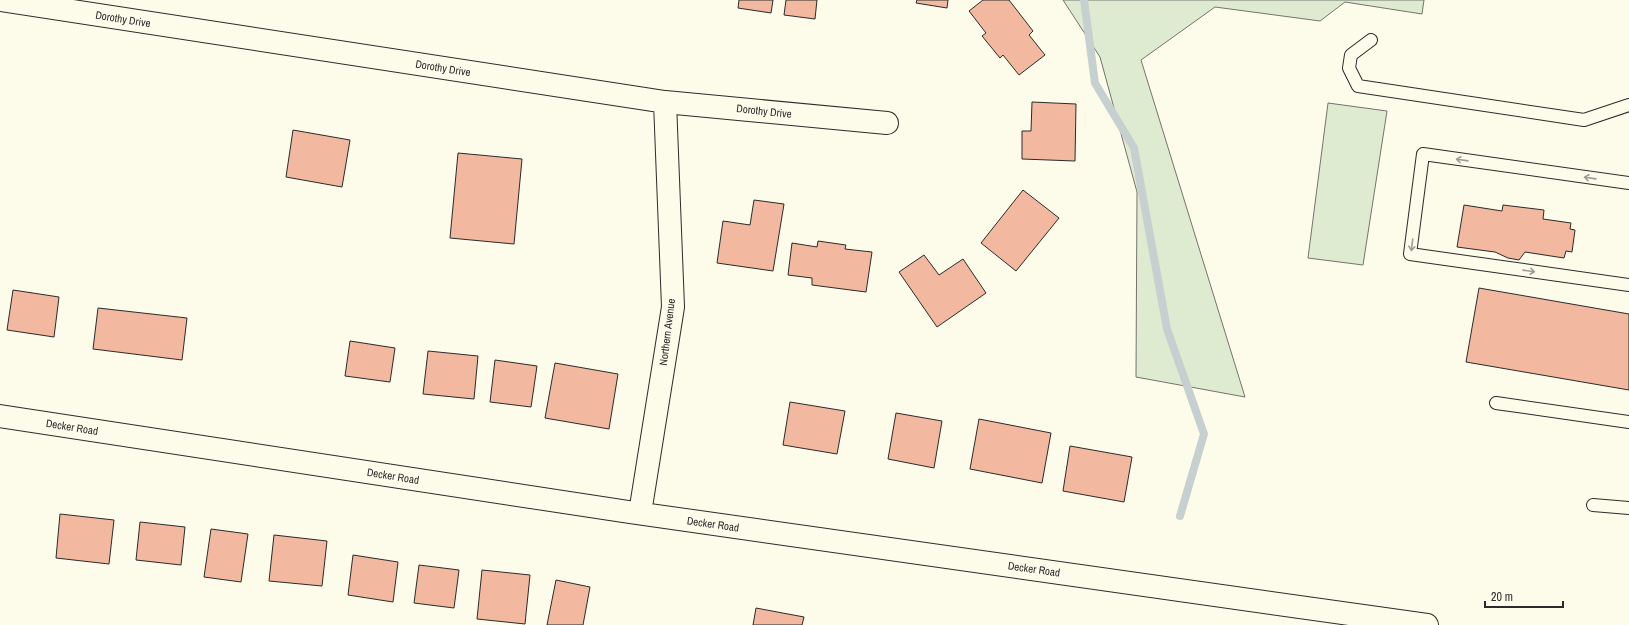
<svg xmlns="http://www.w3.org/2000/svg" width="1629" height="625" font-family="'Archivo Narrow',sans-serif">
  <rect width="100%" height="100%" fill="#fdfbea"/>
  <!-- green -->
  <path fill="#deebd1" stroke="#74746e" d="M 1063,0 L 1424,0 L 1422,14 L 1345,2 L 1320,21 L 1215,7 L 1141,60 L 1245,397 L 1136,377 L 1137,192 L 1100,57 Z
    M 1328,103 L 1387,111 L 1363,265 L 1308,258 Z"/>
  <g fill="none" stroke-linecap="round" stroke-linejoin="round">
    <!-- stream -->
    <path stroke="#c7d0d0" stroke-width="8" d="M 1084,0 L 1095,83 L 1134,148 L 1167,329 L 1204,434 L 1180,516"/>
  </g>
  <!-- building -->
  <path fill="#f2b8a0" stroke="#2b2b2b" d="M 739,0 L 773,0 L 771,13 L 738,8 Z
    M 786,0 L 817,0 L 815,19 L 784,15 Z
    M 917,0 L 948,0 L 947,8 L 916,3 Z
    M 983,0 L 1009,0 L 1033,31 L 1029,35 L 1045,55 L 1019,75 L 1003,55 L 1000,58 L 982,36 L 986,33 L 969,11 Z
    M 1032,102 L 1076,104 L 1075,161 L 1022,159 L 1022,131 L 1031,131 Z
    M 293,130 L 350,140 L 342,187 L 286,177 Z
    M 458,153 L 522,159 L 514,244 L 450,238 Z
    M 1023,190 L 1059,218 L 1016,271 L 981,243 Z
    M 754,200 L 784,204 L 773,271 L 717,263 L 723,221 L 750,225 Z
    M 1464,205 L 1502,211 L 1503,205 L 1544,210 L 1543,219 L 1571,223 L 1570,229 L 1575,230 L 1572,252 L 1566,251 L 1564,258 L 1525,252 L 1519,260 L 1508,258 L 1495,252 L 1457,247 Z
    M 818,241 L 846,245 L 845,249 L 872,252 L 866,292 L 812,285 L 812,278 L 788,275 L 792,243 L 817,247 Z
    M 924,255 L 939,275 L 963,259 L 986,293 L 937,327 L 899,272 Z
    M 1479,288 L 1629,314 L 1629,390 L 1466,362 Z
    M 13,290 L 59,297 L 54,337 L 7,330 Z
    M 98,308 L 187,318 L 182,360 L 93,349 Z
    M 350,341 L 395,348 L 390,382 L 345,376 Z
    M 428,351 L 478,356 L 474,399 L 423,394 Z
    M 495,360 L 537,366 L 531,407 L 490,402 Z
    M 555,363 L 618,374 L 609,429 L 545,418 Z
    M 790,402 L 845,411 L 837,454 L 783,445 Z
    M 896,413 L 942,421 L 934,468 L 888,459 Z
    M 979,419 L 1051,433 L 1042,483 L 970,469 Z
    M 1070,446 L 1132,457 L 1124,502 L 1063,491 Z
    M 60,514 L 114,520 L 109,564 L 56,558 Z
    M 140,522 L 185,527 L 181,565 L 136,560 Z
    M 211,529 L 248,534 L 241,582 L 204,577 Z
    M 274,535 L 327,541 L 322,586 L 269,581 Z
    M 353,555 L 398,562 L 393,602 L 348,595 Z
    M 419,565 L 459,570 L 454,608 L 414,603 Z
    M 482,570 L 530,575 L 525,624 L 477,619 Z
    M 556,580 L 590,587 L 583,625 L 547,625 Z
    M 756,608 L 804,617 L 802,625 L 753,625 Z"/>
  <g fill="none" stroke-linecap="round" stroke-linejoin="round">
    <defs>
      <path id="lane" d="M 1371,40 L 1351,55 L 1349,68 L 1358,86 L 1584,120 L 1629,105
        M 1629,183 L 1423,154 L 1410,254 L 1629,285
        M 1496,403 L 1629,422
        M 1593,505 L 1629,508"/>
      <path id="street" d="M 1,0 L 665,102 L 887,123
        M 0,416 L 629,512 L 1427,625
        M 640,513 L 673,307 L 665,102"/>
    </defs>
    <!-- lane casing -->
    <use href="#lane" stroke="#2b2b2b" stroke-width="14"/>
    <!-- street casing -->
    <use href="#street" stroke="#2b2b2b" stroke-width="24"/>
    <!-- lane -->
    <use href="#lane" stroke="#fdfbea" stroke-width="12"/>
    <!-- street -->
    <use href="#street" stroke="#fdfbea" stroke-width="22"/>
  </g>
  <!-- one-way arrows -->
  <defs><path id="oneway-shaft" d="M-6 0H5M1.5-3L5.5 0L1.5 3" fill="none" stroke-width="1.6" stroke-linecap="round" stroke-linejoin="round"/></defs>
  <g stroke="#9e9d94">
    <use href="#oneway-shaft" transform="translate(1462 160) rotate(-172)"/>
    <use href="#oneway-shaft" transform="translate(1590 178) rotate(-172)"/>
    <use href="#oneway-shaft" transform="translate(1412 245) rotate(97)"/>
    <use href="#oneway-shaft" transform="translate(1529 271) rotate(8)"/>
  </g>
  <g text-anchor="middle" dominant-baseline="central" stroke-width="3" stroke-linejoin="round" paint-order="stroke">
    <!-- street labels -->
    <g font-size="11" fill="#2b2b2b" stroke="#fdfbea">
      <text transform="translate(123 19) rotate(9)">Dorothy Drive</text>
      <text transform="translate(443 68) rotate(9)">Dorothy Drive</text>
      <text transform="translate(764 111) rotate(6)">Dorothy Drive</text>
      <text transform="translate(667 332) rotate(-83)">Northern Avenue</text>
      <text transform="translate(72 427) rotate(9)">Decker Road</text>
      <text transform="translate(393 476) rotate(9)">Decker Road</text>
      <text transform="translate(713 524) rotate(8)">Decker Road</text>
      <text transform="translate(1034 569) rotate(8)">Decker Road</text>
    </g>
  </g>
  <!-- scale -->
  <path d="M1485 601v6h78v-6" fill="none" stroke="#2b2b2b" stroke-width="2"/>
  <text x="1491" y="601" font-size="12" fill="#2b2b2b" stroke="#fdfbea" stroke-width="3" paint-order="stroke">20 m</text>
</svg>
